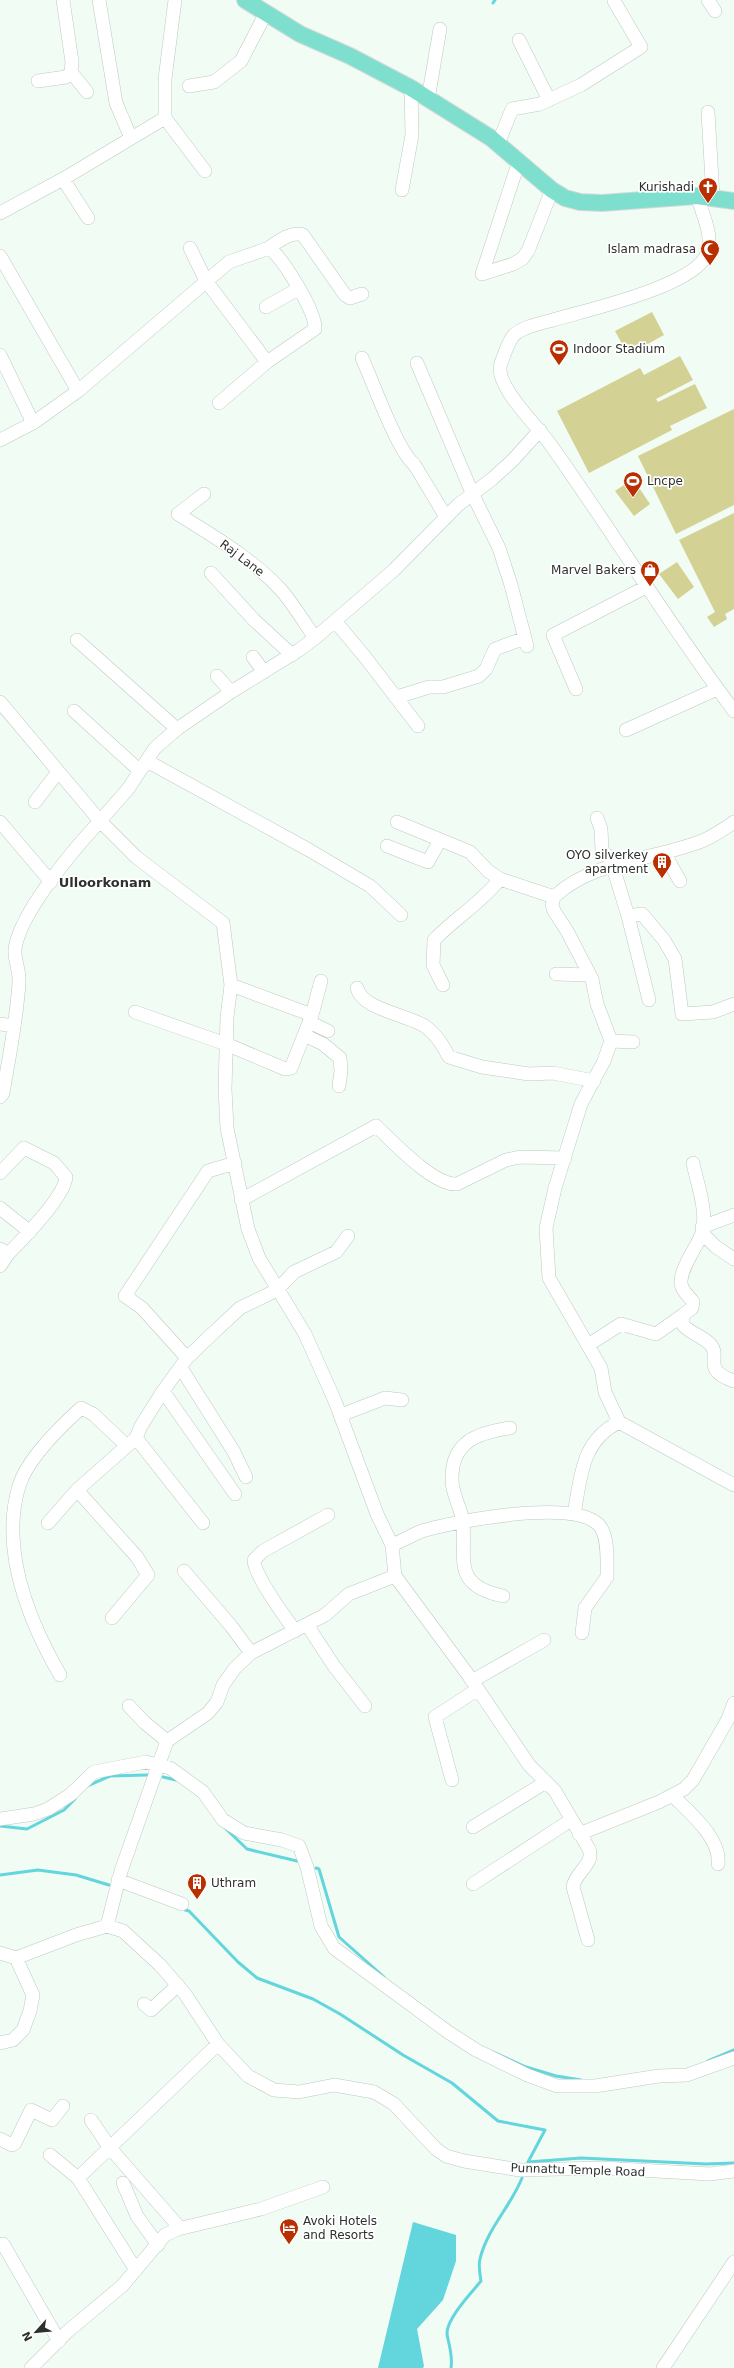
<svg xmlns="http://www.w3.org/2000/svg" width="734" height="2368" font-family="'DejaVu Sans',sans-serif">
  <rect width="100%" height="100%" fill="#f1fcf4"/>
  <!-- green -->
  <path fill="#d4d194" d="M 652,312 L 664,335 L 628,355 L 615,331 Z
    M 680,356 L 693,380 L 656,399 L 658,402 L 695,384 L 707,408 L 670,426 L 672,430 L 589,473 L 557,411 L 640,368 L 644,375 Z
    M 734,409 L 734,505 L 676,534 L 638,456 Z
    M 633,479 L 650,504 L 634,516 L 615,491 Z
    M 734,513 L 734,609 L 725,614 L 727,619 L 714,627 L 707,617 L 715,612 L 679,540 Z
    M 677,562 L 694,587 L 678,599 L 659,574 Z"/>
  <!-- water -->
  <path fill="#63d5dc" d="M 413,2222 L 456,2235 L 456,2261 L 443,2300 L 417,2329 L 424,2366 L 423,2368 L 378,2368 Z"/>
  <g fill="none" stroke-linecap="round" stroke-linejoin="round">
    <!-- stream -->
    <path stroke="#63d5dc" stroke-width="3" d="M 493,3 L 495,0
      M 163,1777 L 176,1780
      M 87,1786 L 110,1776 L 147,1775
      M 0,1826 L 27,1829 L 64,1810 L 75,1799
      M 225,1828 L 247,1849 L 297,1861
      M 316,1868 L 319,1869 L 339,1937 L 384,1977
      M 0,1875 L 38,1870 L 76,1875 L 109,1885
      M 182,1909 L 189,1911 L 238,1962 L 257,1978 L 313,1999 L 340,2014 L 403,2055 L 452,2083 L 498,2121 L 545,2130 L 528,2162 L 581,2158 L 706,2164 L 734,2163
      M 493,2052 L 526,2067 L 556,2076 L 581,2080
      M 708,2061 L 734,2050
      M 451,2368 C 453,2355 449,2346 447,2334 C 446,2319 472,2292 481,2281 C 480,2274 478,2265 480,2259 C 487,2229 511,2206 522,2178"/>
    <defs>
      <path id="minor" d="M 99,0 L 116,103 L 131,138
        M 175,0 L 165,79 L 165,118 L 205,171
        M 708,0 L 715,11
        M 519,40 L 549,100
        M 71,72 L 87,92
        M 38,81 L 66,77 L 71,72 L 72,62 L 63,0
        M 189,86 L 214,82 L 241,61 L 266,13
        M 428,99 L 440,29
        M 708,112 L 713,198
        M 498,144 L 512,109 L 540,104 L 581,85 L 641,47 L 614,1
        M 63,179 L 88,218
        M 402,190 L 412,135 L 411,88
        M 697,196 C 702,213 715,238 706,256 C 690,287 587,310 553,320 C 542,323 521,327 513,336 C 508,343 504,355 501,363 C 493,385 537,425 550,444 C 613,532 669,625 734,711
        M 0,213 L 63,179 L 165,118
        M 190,248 L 206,281 L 267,362 L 219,403
        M 0,256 L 78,391 L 33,423 L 0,440
        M 482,274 L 519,161
        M 482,274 L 513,264 L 522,259 L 528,251 L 552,190
        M 266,307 L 298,289
        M 0,355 L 33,423
        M 362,358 C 372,380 398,452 414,464 L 446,517
        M 267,362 L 315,329 C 316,312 283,258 269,248 C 278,241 293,231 303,235 L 345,295 L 350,298 L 362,294
        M 417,363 L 473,495 L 499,548 L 511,585 L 527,646
        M 78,391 L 229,262 L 269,248
        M 204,494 L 178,514 C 213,536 253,559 281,590 C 294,605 304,622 315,638
        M 211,573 L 254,620 L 292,655
        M 335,621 L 365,657 L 418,726
        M 77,640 L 177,729
        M 253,657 L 264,672
        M 217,676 L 231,692
        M 576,689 L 553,635 L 646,587
        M 397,697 L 429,687 L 443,687 L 479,676 L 486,669 L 495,649 L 525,638
        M 0,702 L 100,821 C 75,848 20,912 15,949 C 14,960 20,971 19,982 C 17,1019 9,1057 3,1093 L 0,1097
        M 74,711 L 140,771
        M 626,730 L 717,689
        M 147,761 L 309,850 L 370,886 L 401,915
        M 35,802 L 58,772
        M 597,818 L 601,829 L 602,850 L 616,865
        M 0,822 L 51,882
        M 397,822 L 470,852 L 488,871 L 500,879 L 554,897
        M 734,822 C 724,829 714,836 702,841 C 654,860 593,860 554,897 L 552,904 L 554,911 L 567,931 L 592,979 L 597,1004 L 611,1041 L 604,1061 L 581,1104 L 555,1188 L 546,1228 L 549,1278 L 601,1368 L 605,1392 L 619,1422 L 734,1485
        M 387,846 L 428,862 L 440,840
        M 664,853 L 680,881
        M 613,867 L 628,916 L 649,1000
        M 628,916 L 642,914 L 664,940 L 675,959 L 682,1014 L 713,1012 L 734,1004
        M 556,974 L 590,975
        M 231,985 L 312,1015
        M 443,985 L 433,965 L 434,940 C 455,918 481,903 500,879
        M 357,988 C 362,1010 410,1015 426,1027 C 437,1035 443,1046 449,1057 L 482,1067 L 529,1074 L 553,1073 L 594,1081
        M 135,1012 L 226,1044 L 285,1069 L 291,1068 L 312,1015 L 321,981
        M 309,1022 L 328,1031
        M 0,1024 L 13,1026
        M 304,1035 L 323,1044 L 340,1058 L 341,1071 L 339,1086
        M 611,1041 L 633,1042
        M 693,1163 C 697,1183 708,1212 702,1233 C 698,1246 676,1273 682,1287 C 684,1293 690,1297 693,1302 L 692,1308 L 683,1315 L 683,1325 C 691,1334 703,1336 711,1345 C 721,1356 701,1370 734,1381
        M 0,1173 L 24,1148 L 54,1163 L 66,1177 C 65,1196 22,1240 8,1254 L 0,1249
        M 241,1200 L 376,1126 C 393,1142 434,1186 457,1184 L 506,1160 L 520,1157 L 565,1158
        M 0,1208 L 30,1232
        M 702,1227 L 734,1215
        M 702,1233 L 716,1247 L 734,1259
        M 0,1266 L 8,1254
        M 588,1345 L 621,1324 L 656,1334 L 683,1315
        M 187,1358 L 142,1308 L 125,1296 L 208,1171 L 235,1163
        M 181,1368 L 234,1452 L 246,1477
        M 163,1391 L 235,1494
        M 341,1415 L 385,1398 L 402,1400
        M 136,1438 L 203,1523
        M 77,1490 L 137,1557 L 148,1575 L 112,1618
        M 574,1514 C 581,1477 581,1441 619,1422
        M 48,1523 L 77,1490 L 136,1438 L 141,1426 L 163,1391 L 187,1358 L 212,1334 L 240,1308 L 277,1290 L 294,1272 L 336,1252 L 348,1236
        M 392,1545 C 402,1541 412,1535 422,1531 C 457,1521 570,1499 598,1524 C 609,1534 607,1563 607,1577 L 585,1608 L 582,1633
        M 184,1571 L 231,1626 L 251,1653
        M 395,1576 L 469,1676 L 529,1765 L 555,1791 L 589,1849 C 595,1864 575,1872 573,1887 L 588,1940
        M 503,1596 C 452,1585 466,1561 463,1522 C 461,1508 452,1494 452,1480 C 451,1441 478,1433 510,1428
        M 307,1625 L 334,1666 L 365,1706
        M 295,1631 C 285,1617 254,1575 254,1560 L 263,1551 L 328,1515
        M 60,1675 C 29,1621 0,1549 19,1486 C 27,1459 60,1427 81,1408 L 93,1414 L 127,1446
        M 472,1681 L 544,1640
        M 129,1706 L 144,1722 L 167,1741
        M 452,1780 L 435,1717 L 478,1689
        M 673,1796 C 690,1813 721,1838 718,1864
        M 0,1819 L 34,1814 L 48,1809 L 70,1795 L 94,1772 L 146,1762 L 170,1768 L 203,1792 L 223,1820 L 244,1833 L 282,1840 L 299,1846 L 307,1867 L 321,1926 L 334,1948 L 448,2032 L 476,2050 L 527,2075 L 557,2086 L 595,2086 L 659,2076 L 687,2075 L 734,2058
        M 473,1827 L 546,1782
        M 579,1834 L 659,1802 L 684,1789 L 693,1780 L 728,1719 L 734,1703
        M 118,1880 L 182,1904
        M 473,1884 L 571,1820
        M 107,1926 L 121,1871 L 167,1741 L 208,1713 L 217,1702 L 223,1685 L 235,1668 L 251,1653 L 325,1615 L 349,1594 L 395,1576 L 392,1545 L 377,1514 L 335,1401 L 305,1334 L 259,1258 L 248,1229 L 227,1128 L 225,1089 L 227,1017 L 231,985 L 223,923 L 136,857 L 100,821 L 128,789 L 155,748 L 177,729 L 231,692 L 299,650 L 315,638 L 394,570 L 458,505 L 492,479 L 513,460 L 540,430
        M 0,1953 L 16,1958 L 76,1935 L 107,1926 L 123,1931 L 160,1965 L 185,1994 L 218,2044 L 248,2076 L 274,2090 L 299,2092 L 334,2085 L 374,2092 L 394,2104 L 436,2149 L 446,2156 L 464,2161 L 520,2170 L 601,2168 L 710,2174 L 734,2171
        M 144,2004 L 151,2010 L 178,1985
        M 0,2043 L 13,2040 L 23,2030 L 30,2011 L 33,1995 L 16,1958
        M 91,2120 L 110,2148 L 180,2228
        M 0,2139 L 12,2145 L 15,2143 L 31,2110 L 52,2120 L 63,2106
        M 50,2155 L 78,2178 L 136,2270
        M 78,2178 L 218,2044
        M 123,2183 L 137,2216 L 158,2245
        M 3,2244 L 59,2341
        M 31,2368 L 67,2332 L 122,2286 L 165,2235 L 178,2229 L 261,2209 L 323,2187
        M 663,2368 L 734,2262"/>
      <path id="major" d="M 245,0 L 300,34 L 350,56 L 411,88 L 491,138 L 552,190 L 565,198 L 580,202 L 602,203 L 697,196 L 734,201"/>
    </defs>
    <!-- minor casing -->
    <use href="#minor" stroke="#bfc9c2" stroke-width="14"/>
    <!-- major casing -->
    <use href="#major" stroke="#d9dad9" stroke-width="18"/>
    <!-- minor -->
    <use href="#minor" stroke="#fff" stroke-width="13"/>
    <!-- major -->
    <use href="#major" stroke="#7fdfce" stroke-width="16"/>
  </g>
  <!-- icons -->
  <defs>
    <symbol id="church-pin" viewBox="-11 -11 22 30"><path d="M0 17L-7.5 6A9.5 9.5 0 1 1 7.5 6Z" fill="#b92f02" stroke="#fff"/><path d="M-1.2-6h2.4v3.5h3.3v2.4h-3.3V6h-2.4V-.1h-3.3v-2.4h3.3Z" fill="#fff"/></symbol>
    <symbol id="mosque-pin" viewBox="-11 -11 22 30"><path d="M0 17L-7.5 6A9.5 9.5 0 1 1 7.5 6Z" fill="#b92f02" stroke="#fff"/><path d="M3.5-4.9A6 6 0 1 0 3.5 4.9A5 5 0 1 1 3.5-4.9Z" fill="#fff"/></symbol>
    <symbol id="stadium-pin" viewBox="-11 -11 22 30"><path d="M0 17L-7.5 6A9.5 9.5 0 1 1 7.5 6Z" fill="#b92f02" stroke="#fff"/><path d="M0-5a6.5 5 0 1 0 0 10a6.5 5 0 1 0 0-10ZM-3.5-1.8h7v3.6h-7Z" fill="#fff"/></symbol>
    <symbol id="shop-pin" viewBox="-11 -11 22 30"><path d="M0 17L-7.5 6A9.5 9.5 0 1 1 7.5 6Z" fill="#b92f02" stroke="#fff"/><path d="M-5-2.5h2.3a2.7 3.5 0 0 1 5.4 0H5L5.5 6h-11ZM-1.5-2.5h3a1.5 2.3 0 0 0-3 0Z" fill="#fff"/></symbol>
    <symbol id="building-pin" viewBox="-11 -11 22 30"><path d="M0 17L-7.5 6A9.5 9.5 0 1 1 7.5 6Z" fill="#b92f02" stroke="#fff"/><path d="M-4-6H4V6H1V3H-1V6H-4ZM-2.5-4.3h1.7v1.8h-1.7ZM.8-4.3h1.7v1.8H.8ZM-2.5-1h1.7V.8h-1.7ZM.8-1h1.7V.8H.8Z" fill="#fff"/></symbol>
    <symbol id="hotel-pin" viewBox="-11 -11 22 30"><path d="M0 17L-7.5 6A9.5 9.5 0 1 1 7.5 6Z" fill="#b92f02" stroke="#fff"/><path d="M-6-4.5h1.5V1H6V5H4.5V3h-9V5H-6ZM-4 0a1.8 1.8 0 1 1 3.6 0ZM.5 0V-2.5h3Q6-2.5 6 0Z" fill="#fff"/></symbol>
  </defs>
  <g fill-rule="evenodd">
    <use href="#church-pin" x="697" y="176" width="22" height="30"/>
    <use href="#mosque-pin" x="699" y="238" width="22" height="30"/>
    <use href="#stadium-pin" x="548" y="338" width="22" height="30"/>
    <use href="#stadium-pin" x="622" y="470" width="22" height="30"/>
    <use href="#shop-pin" x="639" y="559" width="22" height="30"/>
    <use href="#building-pin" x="651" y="851" width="22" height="30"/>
    <use href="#building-pin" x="186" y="1872" width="22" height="30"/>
    <use href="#hotel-pin" x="278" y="2217" width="22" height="30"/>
  </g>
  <g text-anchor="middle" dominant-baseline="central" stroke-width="3.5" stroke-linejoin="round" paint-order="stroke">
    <!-- poi labels -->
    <g font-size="12" fill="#2d312e" stroke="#fff" text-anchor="end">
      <text x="694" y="187">Kurishadi</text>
      <text x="696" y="249">Islam madrasa</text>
      <text x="573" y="349" text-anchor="start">Indoor Stadium</text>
      <text x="647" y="481" text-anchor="start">Lncpe</text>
      <text x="636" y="570">Marvel Bakers</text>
      <text x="648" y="855">OYO silverkey<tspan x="648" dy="14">apartment</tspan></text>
      <text x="211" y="1883" text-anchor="start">Uthram</text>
      <text x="303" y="2221" text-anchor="start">Avoki Hotels<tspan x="303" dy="14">and Resorts</tspan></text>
    </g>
    <!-- street labels -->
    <g font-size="12" fill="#2d312e" stroke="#fff">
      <text transform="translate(242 558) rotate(37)">Raj Lane</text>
      <text transform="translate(578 2170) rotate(2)">Punnattu Temple Road</text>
    </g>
    <!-- neighbourhood labels -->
    <g font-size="13" font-weight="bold" fill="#2d312e" stroke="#fff">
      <text x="105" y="882">Ulloorkonam</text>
    </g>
  </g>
  <!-- north arrow -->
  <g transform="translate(36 2332) rotate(243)" stroke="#ffffff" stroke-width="3" paint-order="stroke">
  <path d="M0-3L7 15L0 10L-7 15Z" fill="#2d312e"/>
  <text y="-6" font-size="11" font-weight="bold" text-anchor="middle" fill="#2d312e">N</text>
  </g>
</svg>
